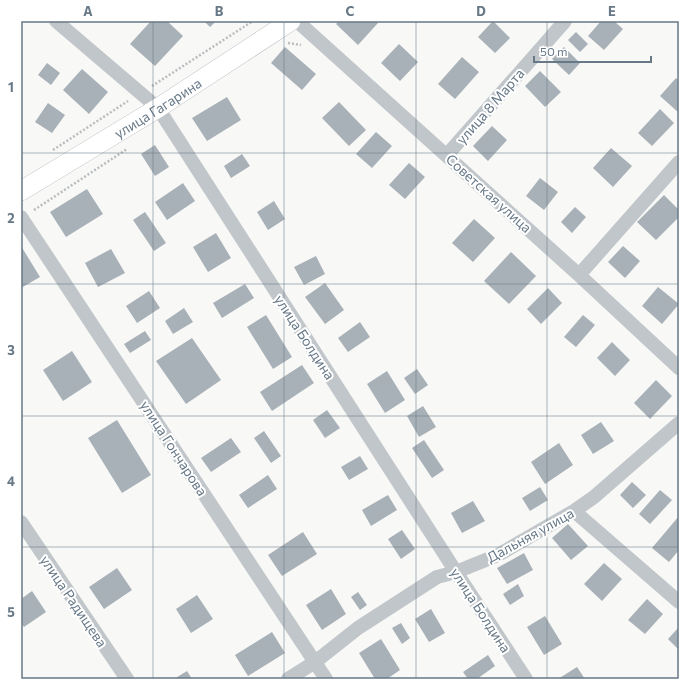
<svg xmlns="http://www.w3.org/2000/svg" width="700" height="700" font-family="Commissioner,sans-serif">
  <rect width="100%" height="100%" fill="#f8f8f6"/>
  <!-- building -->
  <path fill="#a8b1b7" d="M 151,21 L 167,21 L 183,36 L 155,66 L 130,44 Z
    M 204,21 L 216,21 L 210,27 Z
    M 339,21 L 376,21 L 378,23 L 358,45 L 336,24 Z
    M 493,21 L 510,38 L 495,53 L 478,37 Z
    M 601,21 L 614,21 L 623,29 L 604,50 L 588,36 Z
    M 576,32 L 588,44 L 580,52 L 568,40 Z
    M 399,44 L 418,62 L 400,81 L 381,63 Z
    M 285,47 L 316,74 L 302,90 L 271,63 Z
    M 564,47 L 580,63 L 569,75 L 552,59 Z
    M 462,57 L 479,72 L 455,99 L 438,84 Z
    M 47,63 L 60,73 L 51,85 L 38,75 Z
    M 82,69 L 108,92 L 89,114 L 63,90 Z
    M 540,71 L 561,92 L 545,107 L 525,86 Z
    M 676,78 L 679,81 L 679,113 L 660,96 Z
    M 227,97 L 241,120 L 207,141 L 192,118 Z
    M 339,102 L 366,130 L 349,146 L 322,118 Z
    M 48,103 L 65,115 L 52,133 L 35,122 Z
    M 660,109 L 674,123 L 652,146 L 638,133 Z
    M 492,126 L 507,140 L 488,161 L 473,146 Z
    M 376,132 L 392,146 L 372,168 L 356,154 Z
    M 155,145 L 169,167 L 155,176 L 141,154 Z
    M 611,148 L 632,166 L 613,187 L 593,168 Z
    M 242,154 L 250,166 L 231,178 L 224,166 Z
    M 409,163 L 425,177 L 405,199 L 389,185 Z
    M 540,178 L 558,192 L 544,210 L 526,196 Z
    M 183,183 L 195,201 L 167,220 L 155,202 Z
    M 87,189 L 103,214 L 66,237 L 50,212 Z
    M 664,195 L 679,210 L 679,217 L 656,240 L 637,222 Z
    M 274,201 L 285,219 L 268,230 L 257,212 Z
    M 575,207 L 586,217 L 572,233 L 561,222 Z
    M 145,212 L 166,243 L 154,251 L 133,220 Z
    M 474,219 L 495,238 L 473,262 L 452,243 Z
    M 216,233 L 231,258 L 208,272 L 193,247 Z
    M 21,246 L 40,277 L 21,288 Z
    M 623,246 L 640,261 L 625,278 L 608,262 Z
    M 111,249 L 125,273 L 98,287 L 85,263 Z
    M 511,252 L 536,276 L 509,304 L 484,281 Z
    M 316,256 L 325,274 L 304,285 L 294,267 Z
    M 325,283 L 344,310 L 325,324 L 305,297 Z
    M 245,284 L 254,298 L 222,318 L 213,303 Z
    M 658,287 L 679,304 L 662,324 L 642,306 Z
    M 548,288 L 562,303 L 541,324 L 527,309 Z
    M 149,291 L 160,308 L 137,323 L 126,306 Z
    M 184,308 L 193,322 L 173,334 L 165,321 Z
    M 266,315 L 292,357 L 273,369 L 247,327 Z
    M 583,315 L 595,325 L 576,347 L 564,337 Z
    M 360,322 L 370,337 L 348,352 L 338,338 Z
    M 145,331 L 151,340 L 130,353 L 124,344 Z
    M 192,338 L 221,380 L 186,404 L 156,361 Z
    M 612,342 L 630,360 L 615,376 L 597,358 Z
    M 72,351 L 92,382 L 63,401 L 43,370 Z
    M 302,365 L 314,383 L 272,411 L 260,392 Z
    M 417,369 L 428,385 L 415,394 L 404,378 Z
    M 387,371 L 405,400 L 385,413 L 367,384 Z
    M 656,380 L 672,396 L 650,419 L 634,403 Z
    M 423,406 L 436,427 L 419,437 L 407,416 Z
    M 327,410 L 340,428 L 325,438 L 313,420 Z
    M 117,420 L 151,475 L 122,493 L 88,438 Z
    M 601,422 L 614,441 L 593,454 L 581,435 Z
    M 264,431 L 281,456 L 271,463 L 254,438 Z
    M 231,438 L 241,452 L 211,472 L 201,458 Z
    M 424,440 L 444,470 L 432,478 L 412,448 Z
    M 559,443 L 573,465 L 545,484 L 531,462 Z
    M 360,456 L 368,469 L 349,480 L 341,467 Z
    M 268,475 L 277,489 L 248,508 L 239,495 Z
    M 632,482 L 646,495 L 633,508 L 620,495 Z
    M 540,487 L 548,500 L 530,511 L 522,498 Z
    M 660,490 L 672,500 L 650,524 L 639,514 Z
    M 388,495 L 397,510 L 371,526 L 362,510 Z
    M 473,501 L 485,521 L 462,533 L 451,513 Z
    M 679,516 L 679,550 L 669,562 L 652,548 Z
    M 568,524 L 588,546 L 571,560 L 552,538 Z
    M 402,530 L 415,549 L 401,559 L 388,539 Z
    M 303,532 L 317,554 L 282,576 L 268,555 Z
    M 524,553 L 533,570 L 507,584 L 497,568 Z
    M 604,563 L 622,579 L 602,601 L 584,584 Z
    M 117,568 L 132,590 L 104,609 L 89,587 Z
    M 518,584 L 524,596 L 510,605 L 503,594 Z
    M 331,589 L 346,614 L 322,630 L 306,605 Z
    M 32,591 L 46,612 L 24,627 L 21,623 L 21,599 Z
    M 358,592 L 367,605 L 360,610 L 351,597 Z
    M 197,595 L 213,619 L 191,633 L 176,609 Z
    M 647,599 L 663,614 L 645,634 L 628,620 Z
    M 431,609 L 445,633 L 429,642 L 415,619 Z
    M 545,616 L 562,644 L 544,655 L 527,627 Z
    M 401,623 L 410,638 L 402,644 L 392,628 Z
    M 679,627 L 679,650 L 668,639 Z
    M 272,632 L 285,653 L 248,676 L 235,655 Z
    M 381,639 L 400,670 L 387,679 L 375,679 L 359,653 Z
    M 488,655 L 495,666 L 477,679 L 468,679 L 463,672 Z
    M 577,667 L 585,679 L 558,679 Z
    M 187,671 L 192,679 L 174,679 Z"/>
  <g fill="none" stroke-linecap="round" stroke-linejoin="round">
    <defs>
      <g id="secondary">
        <path id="s1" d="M 21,191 L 158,108 L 291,21"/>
      </g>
    </defs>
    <!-- secondary casing -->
    <use href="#secondary" stroke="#b4b9be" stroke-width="20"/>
    <!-- path -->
    <path stroke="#b9bdc0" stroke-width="2.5" stroke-dasharray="2 2" stroke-linecap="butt" d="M 288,43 L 301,45
      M 152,86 L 253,21
      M 53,150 L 128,101
      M 34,210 L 127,149"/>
    <!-- minor -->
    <path stroke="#c1c6ca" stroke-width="14" d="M 56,21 L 158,108 L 456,572 L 526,679
      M 297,21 L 579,275 L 679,368
      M 447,155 L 565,21
      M 21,217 L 326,679
      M 579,275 L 679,162
      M 574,511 L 679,602
      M 21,522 L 127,679
      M 288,679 L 315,662 L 358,628 L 437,577 L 456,572 L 498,555 L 574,511 L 594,497 L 679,423"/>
    <!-- secondary -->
    <use href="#secondary" stroke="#fff" stroke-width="19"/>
  </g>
  <!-- grid -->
  <path fill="none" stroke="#677887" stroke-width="1" stroke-opacity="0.55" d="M 153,21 L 153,679M 284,21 L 284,679M 416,21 L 416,679M 547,21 L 547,679M 21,153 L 679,153M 21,284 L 679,284M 21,416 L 679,416M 21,547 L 679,547"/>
  <g text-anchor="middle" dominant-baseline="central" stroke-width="4" stroke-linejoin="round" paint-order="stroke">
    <!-- street labels -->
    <g font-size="14" fill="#677887" stroke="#fff">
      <text transform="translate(490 106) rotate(-49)">улица 8 Марта</text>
      <text stroke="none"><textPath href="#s1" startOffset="160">улица Гагарина</textPath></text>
      <text transform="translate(489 193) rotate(42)">Советская улица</text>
      <text transform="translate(305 337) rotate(57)">улица Болдина</text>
      <text transform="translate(174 448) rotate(57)">улица Гончарова</text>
      <text transform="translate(530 535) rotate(-29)">Дальняя улица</text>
      <text transform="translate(74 601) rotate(56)">улица Радищева</text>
      <text transform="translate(481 610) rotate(57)">улица Болдина</text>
    </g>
  </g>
  <!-- border -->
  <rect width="700" height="700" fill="none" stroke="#ffffff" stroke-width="44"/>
  <!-- scale -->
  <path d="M534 56v6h117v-6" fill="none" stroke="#677887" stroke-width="2"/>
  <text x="540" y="56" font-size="12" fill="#677887" stroke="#ffffff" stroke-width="3" paint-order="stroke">50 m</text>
  <rect x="22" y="22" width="656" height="656" fill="none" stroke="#677887" stroke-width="1.5"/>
  <g font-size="13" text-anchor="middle" font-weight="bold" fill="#677887">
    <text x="88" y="16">A</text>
    <text x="219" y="16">B</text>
    <text x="350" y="16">C</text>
    <text x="481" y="16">D</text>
    <text x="612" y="16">E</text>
    <text x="11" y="92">1</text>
    <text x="11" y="223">2</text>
    <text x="11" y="355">3</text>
    <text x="11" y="486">4</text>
    <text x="11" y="617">5</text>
  </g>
</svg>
